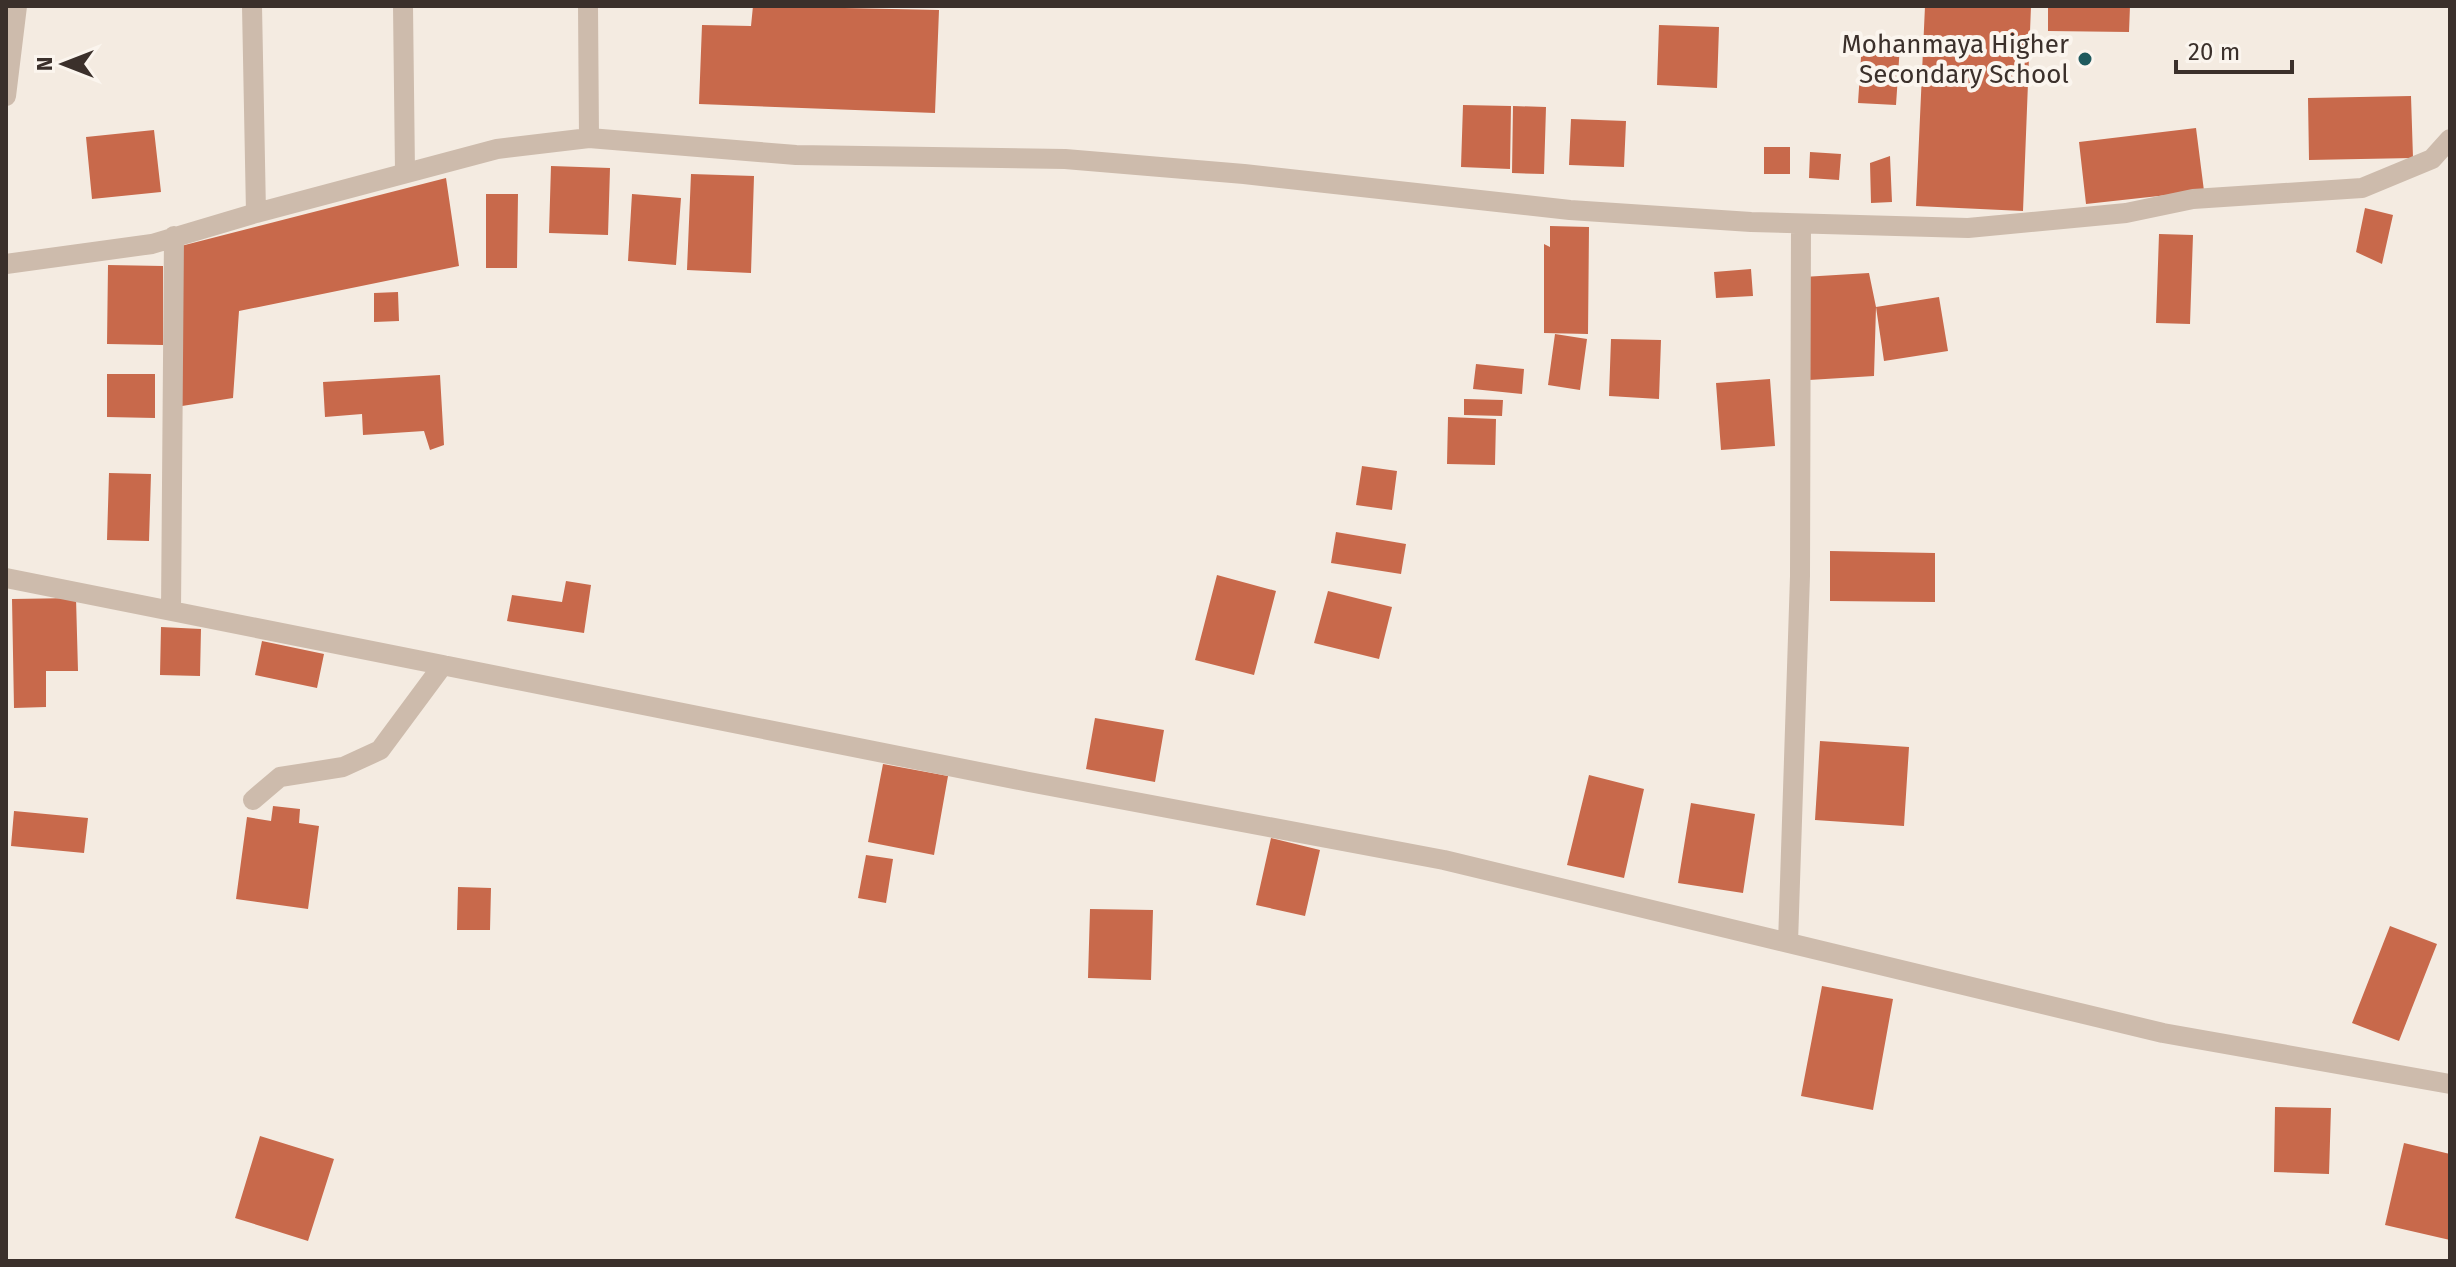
<svg xmlns="http://www.w3.org/2000/svg" width="2456" height="1267" font-family="'Fira Sans',sans-serif">
  <rect width="100%" height="100%" fill="#f4ebe1"/>
  <!-- building -->
  <path fill="#c8694b" d="M 753,6 L 939,10 L 935,113 L 699,104 L 702,25 L 751,26 Z
    M 1925,6 L 2031,6 L 2023,211 L 1916,206 Z
    M 2048,6 L 2130,6 L 2129,32 L 2048,31 Z
    M 1659,25 L 1719,27 L 1717,88 L 1657,85 Z
    M 1862,42 L 1900,45 L 1896,105 L 1858,103 Z
    M 2411,96 L 2413,158 L 2309,160 L 2308,98 Z
    M 1463,105 L 1511,106 L 1510,169 L 1461,167 Z
    M 1513,106 L 1546,107 L 1544,174 L 1512,173 Z
    M 1571,119 L 1626,121 L 1624,167 L 1569,165 Z
    M 2196,128 L 2204,191 L 2086,204 L 2079,142 Z
    M 154,130 L 161,192 L 92,199 L 86,137 Z
    M 1764,147 L 1790,147 L 1790,174 L 1764,174 Z
    M 1810,152 L 1841,154 L 1839,180 L 1809,178 Z
    M 1890,156 L 1892,202 L 1871,203 L 1870,163 Z
    M 551,166 L 610,168 L 608,235 L 549,233 Z
    M 691,174 L 754,176 L 751,273 L 687,270 Z
    M 446,178 L 459,266 L 239,311 L 233,398 L 182,406 L 181,246 Z
    M 486,194 L 518,194 L 517,268 L 486,268 Z
    M 632,194 L 681,198 L 676,265 L 628,261 Z
    M 2365,208 L 2393,215 L 2382,264 L 2356,252 Z
    M 1550,226 L 1589,227 L 1588,334 L 1544,333 L 1544,244 L 1550,247 Z
    M 2159,234 L 2193,235 L 2190,324 L 2156,323 Z
    M 108,265 L 163,266 L 163,345 L 107,344 Z
    M 1751,269 L 1753,296 L 1716,298 L 1714,272 Z
    M 1869,273 L 1876,307 L 1874,376 L 1809,380 L 1803,277 Z
    M 398,292 L 399,321 L 374,322 L 374,293 Z
    M 1939,297 L 1948,351 L 1884,361 L 1876,307 Z
    M 1555,334 L 1587,339 L 1580,390 L 1548,385 Z
    M 1611,339 L 1661,340 L 1659,399 L 1609,396 Z
    M 1476,364 L 1524,369 L 1522,394 L 1473,389 Z
    M 107,374 L 155,374 L 155,418 L 107,417 Z
    M 440,375 L 444,445 L 430,450 L 424,431 L 363,435 L 362,414 L 325,417 L 323,382 Z
    M 1770,379 L 1775,446 L 1721,450 L 1716,383 Z
    M 1464,399 L 1503,400 L 1502,416 L 1464,415 Z
    M 1448,417 L 1496,419 L 1495,465 L 1447,464 Z
    M 1362,466 L 1397,471 L 1392,510 L 1356,505 Z
    M 109,473 L 151,474 L 149,541 L 107,540 Z
    M 1336,532 L 1406,544 L 1401,574 L 1331,563 Z
    M 1830,551 L 1935,553 L 1935,602 L 1830,601 Z
    M 1217,575 L 1276,591 L 1254,675 L 1195,660 Z
    M 566,581 L 591,585 L 584,633 L 507,621 L 512,595 L 562,602 Z
    M 1328,591 L 1392,607 L 1379,659 L 1314,643 Z
    M 76,598 L 78,671 L 46,671 L 46,707 L 14,708 L 12,599 Z
    M 161,627 L 201,629 L 200,676 L 160,675 Z
    M 262,641 L 324,654 L 317,688 L 255,675 Z
    M 1095,718 L 1164,730 L 1155,782 L 1086,769 Z
    M 1820,741 L 1909,747 L 1904,826 L 1815,820 Z
    M 883,764 L 948,776 L 934,855 L 868,842 Z
    M 1589,775 L 1644,789 L 1624,878 L 1567,865 Z
    M 1691,803 L 1755,814 L 1743,893 L 1678,883 Z
    M 273,806 L 300,809 L 299,823 L 319,826 L 308,909 L 236,899 L 247,817 L 271,821 Z
    M 14,811 L 88,818 L 84,853 L 11,846 Z
    M 1271,838 L 1320,850 L 1305,916 L 1256,905 Z
    M 866,855 L 893,859 L 886,903 L 858,898 Z
    M 458,887 L 491,888 L 490,930 L 457,930 Z
    M 1090,909 L 1153,910 L 1151,980 L 1088,978 Z
    M 2390,926 L 2437,944 L 2399,1041 L 2352,1023 Z
    M 1822,986 L 1893,999 L 1873,1110 L 1801,1096 Z
    M 2275,1107 L 2331,1108 L 2329,1174 L 2274,1172 Z
    M 260,1136 L 334,1159 L 308,1241 L 235,1218 Z
    M 2404,1143 L 2450,1154 L 2450,1240 L 2385,1225 Z"/>
  <g fill="none" stroke-linecap="round" stroke-linejoin="round">
    <!-- minor -->
    <path stroke="#cdbbac" stroke-width="20" d="M 252,6 L 256,213
      M 403,6 L 405,172
      M 588,6 L 589,138
      M 6,96 L 17,6
      M 6,264 L 152,244 L 256,213 L 497,149 L 589,138 L 796,155 L 1065,159 L 1244,174 L 1570,210 L 1751,222 L 1968,228 L 2126,213 L 2193,199 L 2362,188 L 2432,159 L 2450,139
      M 6,578 L 1029,782 L 1444,860 L 2163,1033 L 2450,1084
      M 171,611 L 174,236
      M 253,800 L 280,777 L 343,767 L 380,750 L 443,665
      M 1788,943 L 1800,576 L 1801,224"/>
  </g>
  <!-- markers -->
  <circle fill="#1f5a5e" stroke="#fbf5ee" stroke-width="3" cx="2085" cy="59" r="8"/>
  <g text-anchor="middle" dominant-baseline="central" stroke-width="8" stroke-linejoin="round" paint-order="stroke">
    <!-- poi labels -->
    <g font-size="26" fill="#3b302b" stroke="#fbf5ee" text-anchor="end">
      <text x="2069" y="44">Mohanmaya Higher<tspan x="2069" dy="30">Secondary School</tspan></text>
    </g>
  </g>
  <!-- border -->
  <rect width="2456" height="1267" fill="none" stroke="#3b302b" stroke-width="16"/>
  <!-- north arrow -->
  <g transform="translate(64 64) rotate(270)" stroke="#fbf5ee" stroke-width="6" paint-order="stroke">
  <path d="M0-6L14 30L0 20L-14 30Z" fill="#3b302b"/>
  <text y="-12" font-size="22" font-weight="bold" text-anchor="middle" fill="#3b302b">N</text>
  </g>
  <!-- scale -->
  <path d="M2176 60v12h116v-12" fill="none" stroke="#3b302b" stroke-width="4"/>
  <text x="2188" y="60" font-size="24" fill="#3b302b" stroke="#fbf5ee" stroke-width="6" paint-order="stroke">20 m</text>
</svg>
